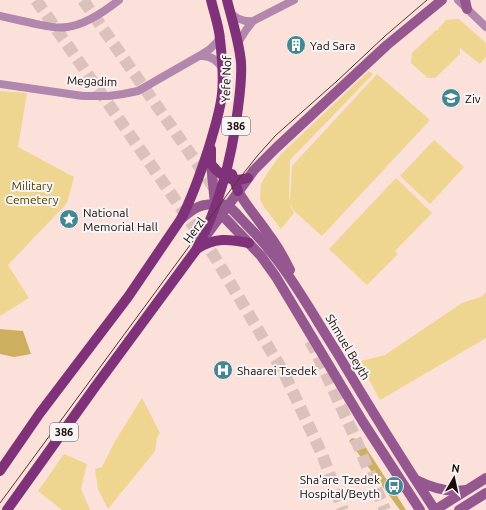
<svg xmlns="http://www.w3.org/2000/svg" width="486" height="510" font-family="Ubuntu,sans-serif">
  <rect width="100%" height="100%" fill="#fce1db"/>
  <!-- green -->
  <path fill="#eed590" d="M 455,19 L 459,19 L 486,43 L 486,57 L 480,64 L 460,48 L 460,54 L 435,78 L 428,78 L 411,63 L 412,53 L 436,30 L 439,30 L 438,29 L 446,20 Z
    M 369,71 L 373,74 L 290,160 L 289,197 L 290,202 L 292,166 L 377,74 L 430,120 L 322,236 L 293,210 L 291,204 L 291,207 L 294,213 L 281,229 L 264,207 L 260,199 L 261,184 L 268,172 L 281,154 Z
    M 0,91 L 27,93 L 18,147 L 74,177 L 67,203 L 8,265 L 29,298 L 0,316 Z
    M 434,140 L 464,167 L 430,204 L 400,176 Z
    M 396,178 L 432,213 L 395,251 L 398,254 L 367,285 L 329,249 Z
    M 486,292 L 486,338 L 380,400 L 365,372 L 361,361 L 385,355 L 462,303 L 481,297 Z
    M 142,398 L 160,433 L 157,438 L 155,451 L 108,509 L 98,489 L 95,469 L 102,467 L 114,443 Z
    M 64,454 L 87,464 L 81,489 L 90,510 L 62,510 L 38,491 Z"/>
  <!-- forest -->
  <path fill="#ccb060" d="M 0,329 L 23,331 L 31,354 L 14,357 L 0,354 Z
    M 352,438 L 361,440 L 406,510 L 400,510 L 349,441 Z"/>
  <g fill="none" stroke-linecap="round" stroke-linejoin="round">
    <!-- highway-tunnel -->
    <path stroke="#dbc1bb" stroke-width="12" stroke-dasharray="12 6" stroke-linecap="butt" d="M 36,0 L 213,254 L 284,373 L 322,454 L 343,510
      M 83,0 L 217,192
      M 232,213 L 252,245
      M 310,341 L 315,350 L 354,435 L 385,510"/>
    <!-- street -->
    <path stroke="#b287ad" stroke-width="8" d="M 458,0 L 486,27
      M 230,12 C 236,19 243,22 253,21
      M 0,16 C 12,19 24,21 36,24 C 46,26 57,29 67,27 C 85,25 105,11 119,0
      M 238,43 L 246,30 L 253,21 L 294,0
      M 200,56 C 210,55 217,60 222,68
      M 0,84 L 83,96 L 109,96 L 123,94 L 138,91 L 199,56 L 210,49 L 217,42 L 220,37"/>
    <!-- secondary -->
    <path stroke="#955790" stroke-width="10" d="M 465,0 L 467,9
      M 211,164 L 215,204 L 219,212 L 261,256 L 276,277 L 363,422 L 420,510
      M 238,191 C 247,207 259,220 269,235 C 278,246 284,258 290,270
      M 181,219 C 186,215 190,211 196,208 C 203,204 221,202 228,206 C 234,210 240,218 245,223 C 283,260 308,307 336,351 C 368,405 401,458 435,510
      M 205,237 L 244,184 L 254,170 L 276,148 L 387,45 L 442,0
      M 416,480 C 432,488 449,493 466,490
      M 435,510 L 486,478
      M 459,510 L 486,493"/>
    <!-- primary -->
    <path stroke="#7f327a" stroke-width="10" d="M 211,149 L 211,164 C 221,177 233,183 248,178
      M 232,174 L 238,191
      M 197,249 C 214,237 230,239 249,243
      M 0,471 L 40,413 L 128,297 L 181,219 C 193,196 201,172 209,147 C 214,130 220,112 222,94 C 224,76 222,57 220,39 C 219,26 214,13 211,0
      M 7,510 L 95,387 L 196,250 C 219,207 232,157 238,108 C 240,93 242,77 241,62 C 239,41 232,20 227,0"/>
    <!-- tram -->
    <path stroke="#4f3834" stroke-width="1" d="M 0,503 L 235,184 L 258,155 L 276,135 L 337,81 L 385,36 L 427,0"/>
  </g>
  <!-- icons -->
  <defs>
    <symbol id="building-disc" viewBox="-11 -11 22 22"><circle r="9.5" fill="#428793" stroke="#f5f5f5"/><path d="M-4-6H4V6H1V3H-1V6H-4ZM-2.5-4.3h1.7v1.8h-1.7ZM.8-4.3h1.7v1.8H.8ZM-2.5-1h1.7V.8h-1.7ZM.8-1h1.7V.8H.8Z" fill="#fff"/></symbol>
    <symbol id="school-disc" viewBox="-11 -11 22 22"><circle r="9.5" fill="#428793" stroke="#f5f5f5"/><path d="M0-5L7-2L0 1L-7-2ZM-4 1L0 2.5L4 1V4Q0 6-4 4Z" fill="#fff"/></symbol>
    <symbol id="sight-disc" viewBox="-11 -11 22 22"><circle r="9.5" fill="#428793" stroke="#f5f5f5"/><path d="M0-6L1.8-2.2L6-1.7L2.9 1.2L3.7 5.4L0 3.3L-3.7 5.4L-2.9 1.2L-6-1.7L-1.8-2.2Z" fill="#fff"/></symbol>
    <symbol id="hospital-disc" viewBox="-11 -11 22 22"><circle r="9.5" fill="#428793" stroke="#f5f5f5"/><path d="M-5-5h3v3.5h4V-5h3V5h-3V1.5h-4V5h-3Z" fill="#fff"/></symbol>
    <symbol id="bus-disc" viewBox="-11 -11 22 22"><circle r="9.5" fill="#428793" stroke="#f5f5f5"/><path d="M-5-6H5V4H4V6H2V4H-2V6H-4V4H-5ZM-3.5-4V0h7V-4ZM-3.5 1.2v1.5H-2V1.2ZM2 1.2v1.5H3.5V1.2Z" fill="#fff"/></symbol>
  </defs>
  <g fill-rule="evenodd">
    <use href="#building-disc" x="285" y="34" width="22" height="22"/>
    <use href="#school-disc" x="440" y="87" width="22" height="22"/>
    <use href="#sight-disc" x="58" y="208" width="22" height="22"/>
    <use href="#hospital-disc" x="212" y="359" width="22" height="22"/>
    <use href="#bus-disc" x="383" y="475" width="22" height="22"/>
  </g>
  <g text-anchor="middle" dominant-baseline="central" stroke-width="4" stroke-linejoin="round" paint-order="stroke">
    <!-- shield labels -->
    <g fill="#f5f5f5" stroke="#60504e" stroke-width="1">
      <rect x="222" y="117" width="28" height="18" rx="3"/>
      <rect x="50" y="423" width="28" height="18" rx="3"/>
    </g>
    <g font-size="11" font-weight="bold" fill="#200a07">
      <text x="236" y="126">386</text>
      <text x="64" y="432">386</text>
    </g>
    <!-- poi labels -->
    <g font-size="12" fill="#200a07" stroke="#f5f5f5" text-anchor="start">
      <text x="310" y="45">Yad Sara</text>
      <text x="465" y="98">Ziv</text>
      <text x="83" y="212">National<tspan x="83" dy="14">Memorial Hall</tspan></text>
      <text x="237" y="370">Shaarei Tsedek</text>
      <text x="380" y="479" text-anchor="end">Sha'are Tzedek<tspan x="380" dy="14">Hospital/Beyth</tspan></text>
    </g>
    <!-- street labels -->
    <g font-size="12" fill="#200a07" stroke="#f5f5f5">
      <text transform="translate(226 79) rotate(-88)">Yefe Nof</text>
      <text transform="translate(92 81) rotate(2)">Megadim</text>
      <text transform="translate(194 230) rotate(-54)">Herzl</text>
      <text transform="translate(348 347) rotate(59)">Shmuel Beyth</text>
    </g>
    <!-- park labels -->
    <g font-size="12" fill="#564300" stroke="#f5f5f5">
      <text x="32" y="185">Military<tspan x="32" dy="14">Cemetery</tspan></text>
    </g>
  </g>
  <!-- north arrow -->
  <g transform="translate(454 478) rotate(9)" stroke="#f5f5f5" stroke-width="3" paint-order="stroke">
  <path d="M0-3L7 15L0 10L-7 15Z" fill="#200a07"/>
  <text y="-6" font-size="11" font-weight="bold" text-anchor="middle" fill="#200a07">N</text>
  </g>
</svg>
